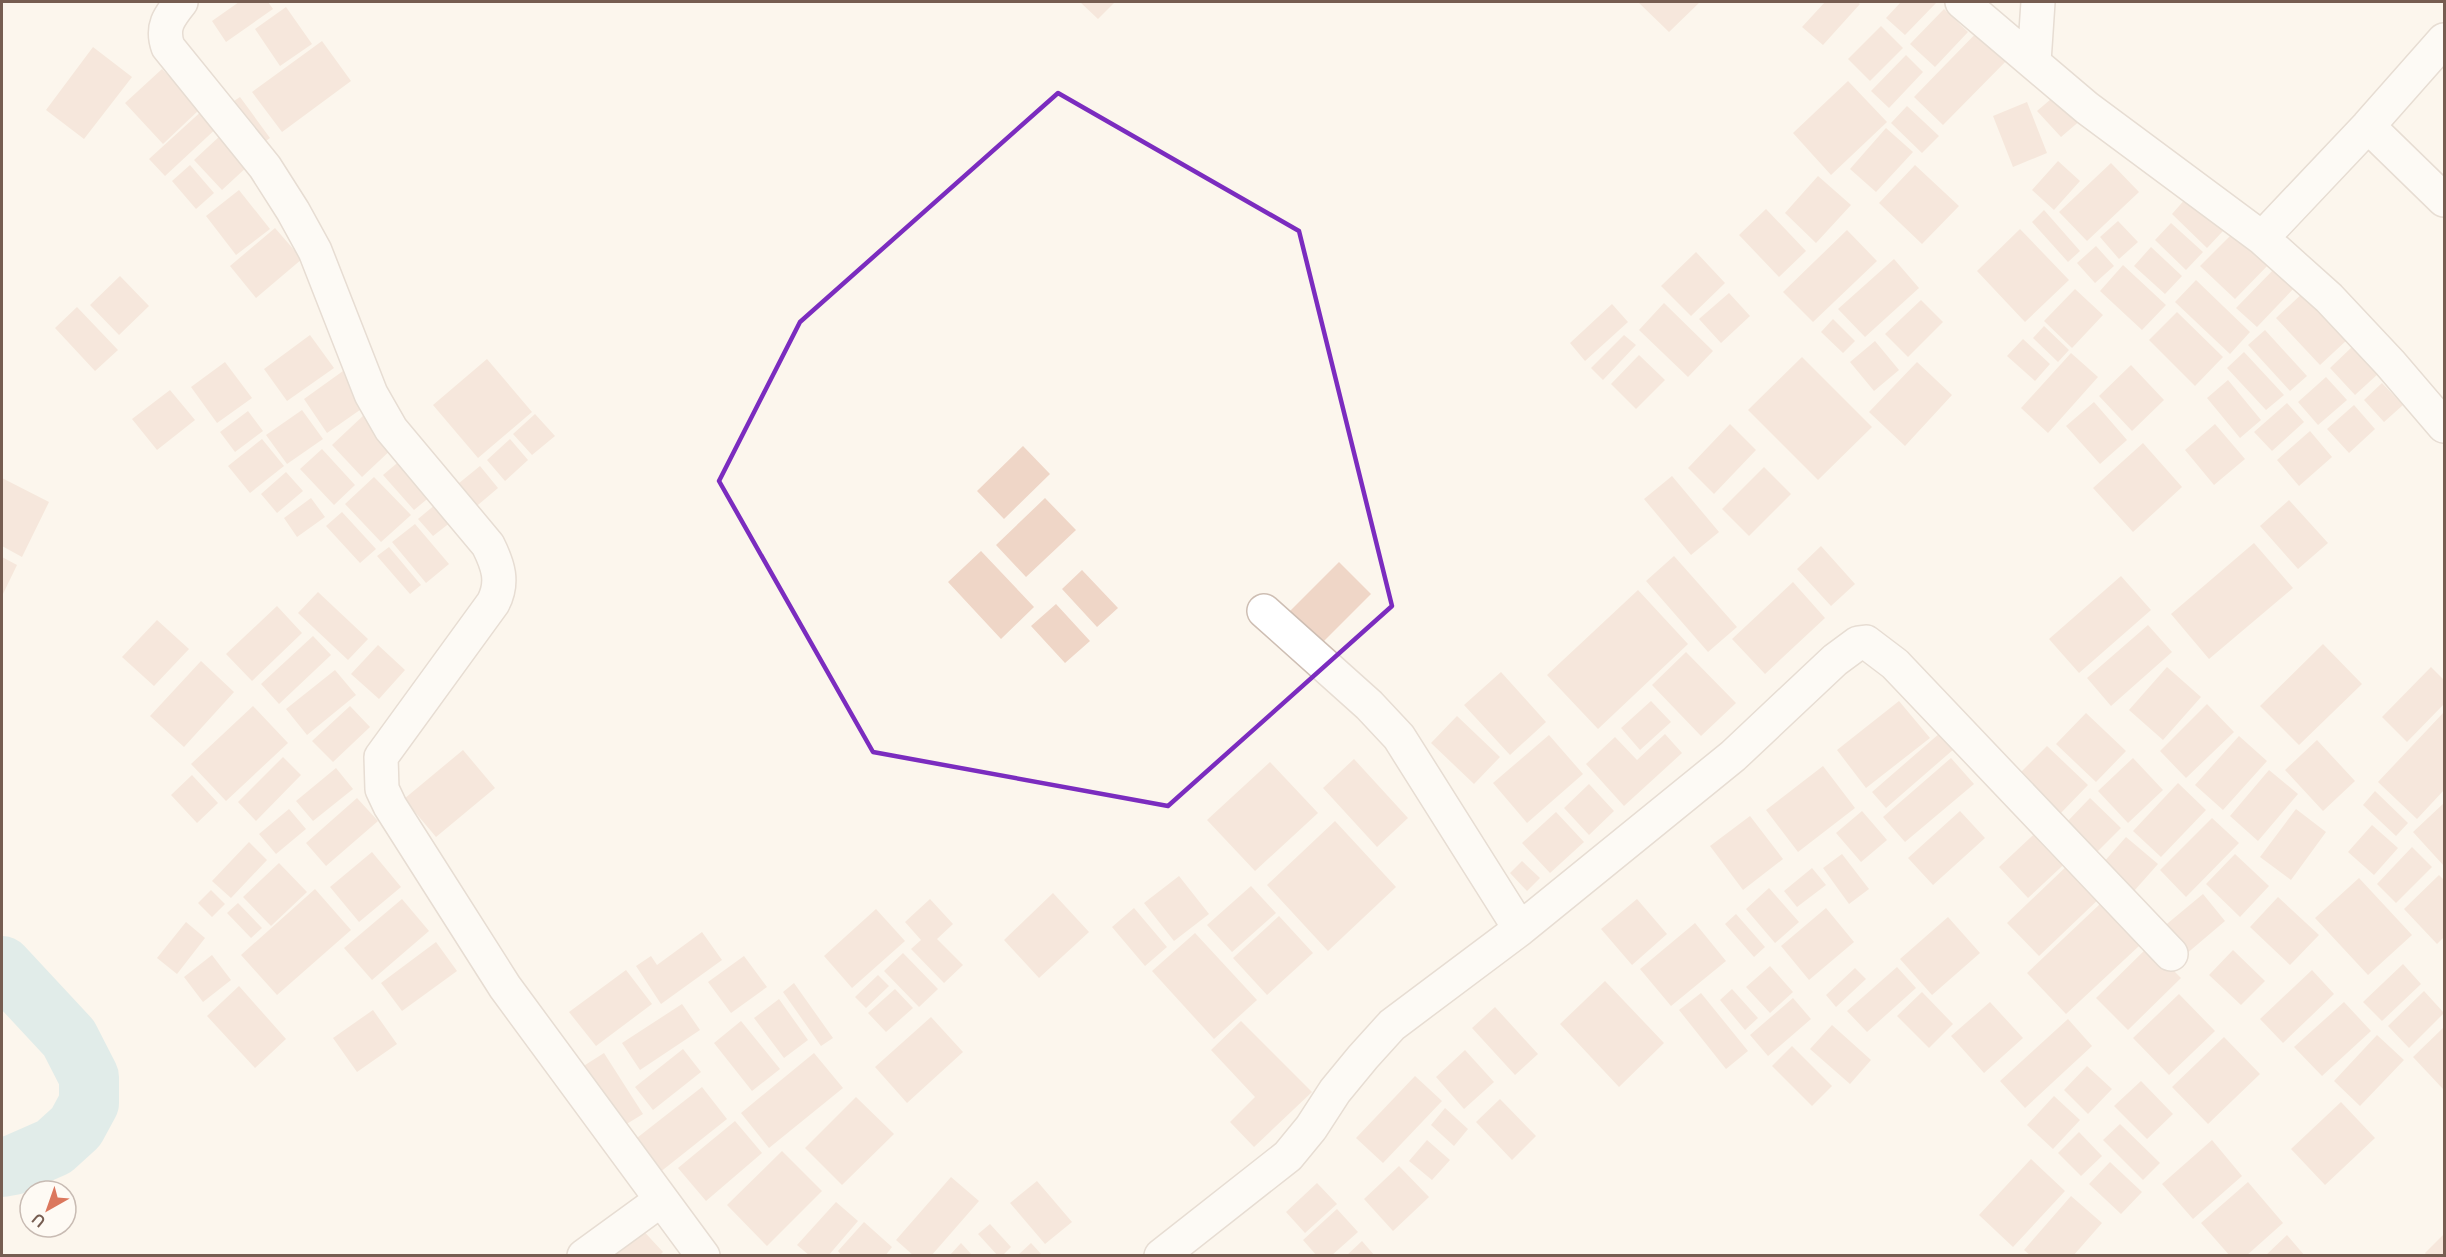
<svg xmlns="http://www.w3.org/2000/svg" width="2446" height="1257" font-family="'Nunito Sans',sans-serif">
  <rect width="100%" height="100%" fill="#fcf6ed"/>
  <g fill="none" stroke-linecap="round" stroke-linejoin="round">
    <!-- river -->
    <path stroke="#c2e0e4" stroke-width="60" d="M 2,966 L 69,1038 L 89,1077 L 89,1103 L 76,1127 L 54,1147 L 13,1165 L 2,1167"/>
  </g>
  <!-- building -->
  <path fill="#efd6c7" d="M 239,2 L 268,2 L 273,9 L 226,42 L 212,21 Z
    M 1080,2 L 1115,2 L 1098,19 Z
    M 1638,2 L 1700,2 L 1669,32 Z
    M 1825,2 L 1857,2 L 1860,4 L 1823,45 L 1802,27 Z
    M 1901,2 L 1937,2 L 1905,35 L 1886,18 Z
    M 286,7 L 312,44 L 280,66 L 255,29 Z
    M 1944,9 L 1968,32 L 1935,67 L 1910,44 Z
    M 1985,24 L 2014,53 L 1943,125 L 1914,97 Z
    M 1881,26 L 1903,48 L 1870,81 L 1848,59 Z
    M 322,41 L 351,81 L 282,132 L 252,92 Z
    M 93,47 L 132,77 L 84,139 L 46,110 Z
    M 1906,55 L 1923,72 L 1889,108 L 1871,91 Z
    M 162,69 L 200,109 L 163,144 L 125,103 Z
    M 1848,81 L 1887,122 L 1831,175 L 1793,133 Z
    M 2058,93 L 2082,119 L 2061,137 L 2037,111 Z
    M 240,97 L 270,138 L 256,148 L 225,107 Z
    M 2027,102 L 2047,153 L 2013,167 L 1993,116 Z
    M 1907,106 L 1939,136 L 1922,153 L 1891,123 Z
    M 205,108 L 220,125 L 165,176 L 149,159 Z
    M 1886,128 L 1913,152 L 1876,192 L 1850,169 Z
    M 221,135 L 249,165 L 222,190 L 194,160 Z
    M 2058,161 L 2080,181 L 2054,210 L 2032,190 Z
    M 2111,163 L 2139,192 L 2087,241 L 2059,212 Z
    M 190,165 L 214,193 L 196,209 L 172,181 Z
    M 1915,165 L 1959,206 L 1922,244 L 1879,203 Z
    M 1818,176 L 1851,205 L 1816,243 L 1785,213 Z
    M 239,190 L 270,229 L 236,255 L 206,216 Z
    M 2187,197 L 2223,231 L 2207,248 L 2172,214 Z
    M 1766,209 L 1806,251 L 1779,277 L 1739,235 Z
    M 2044,210 L 2080,251 L 2068,262 L 2032,222 Z
    M 2118,221 L 2138,242 L 2119,259 L 2100,237 Z
    M 2171,223 L 2203,252 L 2186,270 L 2155,240 Z
    M 2239,227 L 2273,260 L 2235,299 L 2200,266 Z
    M 275,228 L 302,259 L 256,298 L 230,266 Z
    M 2020,229 L 2069,280 L 2025,322 L 1977,271 Z
    M 1847,230 L 1877,261 L 1813,322 L 1783,292 Z
    M 2096,246 L 2114,266 L 2095,283 L 2077,263 Z
    M 2151,247 L 2182,276 L 2165,294 L 2134,266 Z
    M 1696,252 L 1725,283 L 1691,316 L 1661,286 Z
    M 1894,259 L 1919,288 L 1865,337 L 1838,309 Z
    M 2123,265 L 2166,305 L 2142,330 L 2100,291 Z
    M 2276,267 L 2296,286 L 2257,327 L 2236,308 Z
    M 120,276 L 149,306 L 119,335 L 90,305 Z
    M 2196,280 L 2250,332 L 2230,354 L 2175,302 Z
    M 2075,289 L 2103,315 L 2072,348 L 2044,321 Z
    M 2305,291 L 2348,339 L 2320,365 L 2276,318 Z
    M 1729,293 L 1750,316 L 1721,343 L 1699,319 Z
    M 1921,300 L 1943,322 L 1908,357 L 1885,334 Z
    M 1664,303 L 1713,351 L 1688,377 L 1639,330 Z
    M 1612,304 L 1628,322 L 1585,361 L 1570,343 Z
    M 77,307 L 118,350 L 95,371 L 55,328 Z
    M 2177,312 L 2223,357 L 2195,386 L 2149,340 Z
    M 1833,319 L 1855,341 L 1843,353 L 1821,332 Z
    M 2044,326 L 2069,350 L 2058,362 L 2033,338 Z
    M 2265,330 L 2307,376 L 2290,391 L 2248,345 Z
    M 310,335 L 334,368 L 287,401 L 264,369 Z
    M 1624,335 L 1636,345 L 1603,380 L 1591,368 Z
    M 2023,339 L 2050,364 L 2035,381 L 2007,356 Z
    M 1875,341 L 1899,370 L 1874,391 L 1850,362 Z
    M 2353,346 L 2379,373 L 2355,395 L 2330,368 Z
    M 2244,352 L 2284,395 L 2266,410 L 2227,368 Z
    M 2071,353 L 2098,377 L 2048,433 L 2021,408 Z
    M 1639,355 L 1665,380 L 1636,409 L 1611,384 Z
    M 1802,357 L 1872,427 L 1818,480 L 1748,410 Z
    M 487,359 L 532,412 L 478,458 L 433,405 Z
    M 225,362 L 252,398 L 217,423 L 191,387 Z
    M 1917,362 L 1952,395 L 1905,446 L 1869,412 Z
    M 2131,365 L 2164,400 L 2132,431 L 2099,396 Z
    M 343,371 L 367,405 L 327,433 L 304,399 Z
    M 2326,377 L 2347,400 L 2318,425 L 2298,402 Z
    M 2228,380 L 2261,420 L 2240,438 L 2207,398 Z
    M 2382,383 L 2403,405 L 2384,422 L 2364,400 Z
    M 170,390 L 195,420 L 157,450 L 132,419 Z
    M 2094,402 L 2127,440 L 2100,464 L 2066,426 Z
    M 2287,403 L 2304,422 L 2272,451 L 2254,432 Z
    M 2354,405 L 2375,429 L 2349,453 L 2327,429 Z
    M 302,410 L 323,439 L 287,464 L 266,435 Z
    M 248,411 L 263,431 L 235,452 L 220,432 Z
    M 365,414 L 395,446 L 362,477 L 332,445 Z
    M 535,414 L 555,436 L 532,455 L 513,434 Z
    M 1730,424 L 1756,450 L 1714,494 L 1688,468 Z
    M 2215,424 L 2245,459 L 2214,485 L 2185,450 Z
    M 2310,431 L 2332,457 L 2299,486 L 2277,460 Z
    M 262,439 L 284,466 L 250,493 L 228,466 Z
    M 510,439 L 528,460 L 505,481 L 487,460 Z
    M 2143,443 L 2182,487 L 2133,532 L 2093,488 Z
    M 1023,446 L 1050,474 L 1004,519 L 977,491 Z
    M 322,449 L 355,485 L 334,505 L 300,469 Z
    M 402,459 L 432,495 L 414,510 L 383,475 Z
    M 480,466 L 498,488 L 472,510 L 453,488 Z
    M 1764,467 L 1791,494 L 1749,536 L 1722,509 Z
    M 286,472 L 303,491 L 277,513 L 261,494 Z
    M 1672,476 L 1719,532 L 1691,555 L 1644,499 Z
    M 374,477 L 411,515 L 381,542 L 345,504 Z
    M 2,478 L 49,502 L 22,557 L 2,546 Z
    M 311,498 L 325,517 L 297,537 L 284,518 Z
    M 1045,498 L 1076,530 L 1026,577 L 996,545 Z
    M 2289,500 L 2328,543 L 2298,569 L 2260,526 Z
    M 436,504 L 451,522 L 433,536 L 418,519 Z
    M 342,512 L 376,549 L 360,563 L 326,526 Z
    M 415,524 L 449,564 L 426,583 L 392,542 Z
    M 2254,543 L 2293,588 L 2209,659 L 2171,614 Z
    M 1821,546 L 1855,584 L 1831,606 L 1797,569 Z
    M 389,547 L 421,585 L 410,594 L 377,556 Z
    M 981,551 L 1034,607 L 1001,639 L 948,582 Z
    M 1674,556 L 1737,627 L 1708,652 L 1646,581 Z
    M 2,557 L 17,565 L 2,596 Z
    M 1339,562 L 1371,594 L 1319,646 L 1287,614 Z
    M 1082,570 L 1118,608 L 1097,627 L 1062,589 Z
    M 2121,576 L 2151,610 L 2079,673 L 2049,639 Z
    M 1793,582 L 1825,618 L 1765,674 L 1732,639 Z
    M 1638,590 L 1688,644 L 1598,729 L 1547,675 Z
    M 318,592 L 368,639 L 348,660 L 298,613 Z
    M 1056,604 L 1090,641 L 1065,663 L 1031,626 Z
    M 277,606 L 302,633 L 252,681 L 226,654 Z
    M 157,620 L 189,649 L 154,686 L 122,657 Z
    M 2148,625 L 2172,652 L 2111,706 L 2087,678 Z
    M 313,636 L 331,655 L 279,704 L 261,684 Z
    M 2323,644 L 2362,684 L 2299,745 L 2260,706 Z
    M 378,645 L 405,670 L 379,699 L 351,674 Z
    M 1686,652 L 1736,703 L 1701,736 L 1652,685 Z
    M 201,661 L 234,692 L 184,747 L 150,716 Z
    M 2167,667 L 2201,697 L 2163,740 L 2129,710 Z
    M 2431,667 L 2444,680 L 2444,704 L 2407,742 L 2382,717 Z
    M 335,670 L 356,695 L 307,735 L 286,709 Z
    M 1501,672 L 1546,722 L 1510,755 L 1464,705 Z
    M 1651,701 L 1671,722 L 1640,750 L 1621,728 Z
    M 1899,701 L 1930,738 L 1866,788 L 1837,750 Z
    M 2207,704 L 2234,732 L 2186,778 L 2160,751 Z
    M 253,706 L 288,743 L 226,801 L 191,764 Z
    M 350,706 L 370,727 L 333,762 L 312,741 Z
    M 2444,712 L 2444,790 L 2417,819 L 2378,782 Z
    M 2086,713 L 2126,751 L 2096,782 L 2056,744 Z
    M 1457,716 L 1500,757 L 1474,784 L 1431,743 Z
    M 1940,733 L 1954,749 L 1886,808 L 1872,792 Z
    M 1665,734 L 1682,753 L 1624,806 L 1586,764 L 1615,737 L 1637,760 Z
    M 1549,735 L 1583,774 L 1527,823 L 1493,783 Z
    M 2239,736 L 2267,761 L 2223,810 L 2195,785 Z
    M 2317,740 L 2355,781 L 2323,811 L 2285,770 Z
    M 2047,746 L 2088,785 L 2058,816 L 2017,776 Z
    M 463,750 L 495,788 L 436,837 L 404,799 Z
    M 283,757 L 301,775 L 256,821 L 238,802 Z
    M 1951,758 L 1974,784 L 1905,842 L 1883,817 Z
    M 2133,758 L 2163,790 L 2128,823 L 2098,791 Z
    M 1354,759 L 1408,818 L 1377,847 L 1323,788 Z
    M 1270,762 L 1318,813 L 1255,871 L 1207,820 Z
    M 1823,766 L 1855,808 L 1798,852 L 1766,810 Z
    M 336,768 L 353,789 L 313,821 L 296,801 Z
    M 2269,770 L 2298,794 L 2258,841 L 2230,816 Z
    M 192,775 L 218,803 L 197,823 L 171,795 Z
    M 2178,783 L 2206,810 L 2161,857 L 2133,831 Z
    M 1589,784 L 1614,811 L 1589,835 L 1564,808 Z
    M 2375,791 L 2408,823 L 2396,836 L 2363,805 Z
    M 357,798 L 378,821 L 326,866 L 306,843 Z
    M 2090,798 L 2121,828 L 2094,855 L 2064,825 Z
    M 2444,803 L 2444,866 L 2413,832 Z
    M 289,809 L 306,829 L 276,854 L 259,834 Z
    M 2296,809 L 2326,832 L 2291,880 L 2260,857 Z
    M 1862,811 L 1887,840 L 1861,862 L 1836,833 Z
    M 1960,811 L 1985,838 L 1933,885 L 1908,858 Z
    M 1556,812 L 1584,842 L 1550,873 L 1522,843 Z
    M 1750,816 L 1783,859 L 1743,890 L 1710,846 Z
    M 2212,818 L 2239,843 L 2186,897 L 2160,870 Z
    M 1335,821 L 1396,887 L 1328,951 L 1267,885 Z
    M 2046,823 L 2074,855 L 2028,898 L 1999,867 Z
    M 2372,825 L 2398,848 L 2374,875 L 2348,852 Z
    M 2126,837 L 2158,864 L 2134,891 L 2103,863 Z
    M 249,842 L 267,860 L 231,898 L 212,881 Z
    M 2412,847 L 2432,867 L 2396,903 L 2377,884 Z
    M 372,852 L 401,887 L 359,922 L 330,887 Z
    M 1842,854 L 1869,889 L 1849,904 L 1823,868 Z
    M 2235,854 L 2269,886 L 2240,917 L 2206,884 Z
    M 1522,861 L 1540,878 L 1527,891 L 1510,873 Z
    M 2071,862 L 2103,895 L 2039,956 L 2007,923 Z
    M 279,863 L 307,892 L 271,926 L 243,897 Z
    M 1812,868 L 1826,885 L 1797,907 L 1784,891 Z
    M 2439,875 L 2444,880 L 2444,937 L 2437,944 L 2404,909 Z
    M 1179,876 L 1209,914 L 1174,941 L 1144,903 Z
    M 2359,878 L 2412,935 L 2368,975 L 2315,918 Z
    M 1251,886 L 1276,913 L 1232,952 L 1207,925 Z
    M 1769,888 L 1799,922 L 1775,943 L 1746,909 Z
    M 315,889 L 351,930 L 277,995 L 241,955 Z
    M 211,890 L 225,904 L 212,917 L 198,903 Z
    M 1053,893 L 1089,932 L 1039,978 L 1004,940 Z
    M 2203,894 L 2225,921 L 2185,955 L 2162,928 Z
    M 2278,897 L 2319,935 L 2290,965 L 2250,927 Z
    M 402,899 L 429,931 L 372,980 L 344,948 Z
    M 930,899 L 953,924 L 937,939 L 963,965 L 944,983 L 911,949 L 921,940 L 905,922 Z
    M 1637,899 L 1667,934 L 1632,965 L 1601,929 Z
    M 238,903 L 262,928 L 251,938 L 227,913 Z
    M 2100,904 L 2139,946 L 2066,1014 L 2027,973 Z
    M 1134,908 L 1167,947 L 1145,966 L 1112,927 Z
    M 1826,908 L 1854,942 L 1809,980 L 1781,946 Z
    M 876,909 L 905,941 L 852,988 L 824,956 Z
    M 1736,914 L 1765,947 L 1754,957 L 1725,924 Z
    M 1279,916 L 1313,953 L 1267,995 L 1233,958 Z
    M 1948,917 L 1980,953 L 1932,995 L 1900,959 Z
    M 186,922 L 205,938 L 177,974 L 157,958 Z
    M 1695,923 L 1726,961 L 1671,1006 L 1640,969 Z
    M 702,932 L 722,960 L 661,1004 L 636,966 L 651,956 L 657,965 Z
    M 1195,933 L 1257,1000 L 1214,1039 L 1152,971 Z
    M 436,942 L 457,971 L 402,1011 L 381,983 Z
    M 2149,946 L 2181,978 L 2128,1030 L 2096,998 Z
    M 2233,950 L 2265,981 L 2241,1005 L 2209,975 Z
    M 903,953 L 938,989 L 919,1007 L 884,971 Z
    M 212,955 L 231,980 L 203,1002 L 184,977 Z
    M 744,956 L 767,987 L 731,1013 L 708,982 Z
    M 2403,964 L 2421,984 L 2382,1021 L 2363,1002 Z
    M 1770,966 L 1793,992 L 1770,1013 L 1746,987 Z
    M 1897,967 L 1916,988 L 1867,1032 L 1847,1011 Z
    M 1855,968 L 1866,979 L 1836,1007 L 1826,995 Z
    M 626,970 L 652,1004 L 596,1046 L 569,1012 Z
    M 2312,970 L 2334,994 L 2283,1043 L 2260,1019 Z
    M 878,975 L 889,986 L 866,1008 L 855,997 Z
    M 1605,981 L 1664,1043 L 1619,1087 L 1560,1024 Z
    M 794,983 L 833,1038 L 821,1046 L 783,992 Z
    M 239,986 L 286,1039 L 255,1068 L 207,1016 Z
    M 895,989 L 913,1008 L 886,1032 L 868,1013 Z
    M 1732,989 L 1758,1018 L 1745,1030 L 1720,1000 Z
    M 2424,991 L 2444,1013 L 2409,1048 L 2388,1026 Z
    M 1922,992 L 1953,1024 L 1929,1048 L 1897,1016 Z
    M 1701,993 L 1748,1051 L 1726,1069 L 1679,1010 Z
    M 2179,994 L 2215,1031 L 2169,1075 L 2133,1038 Z
    M 1793,998 L 1811,1019 L 1768,1056 L 1750,1035 Z
    M 779,999 L 808,1040 L 784,1058 L 754,1018 Z
    M 1990,1002 L 2023,1038 L 1984,1073 L 1951,1036 Z
    M 2344,1002 L 2371,1031 L 2322,1076 L 2294,1047 Z
    M 682,1004 L 700,1030 L 640,1070 L 622,1043 Z
    M 1495,1007 L 1538,1054 L 1515,1075 L 1472,1028 Z
    M 373,1010 L 397,1044 L 357,1072 L 333,1038 Z
    M 931,1017 L 963,1052 L 907,1103 L 875,1067 Z
    M 2068,1019 L 2092,1046 L 2025,1108 L 2000,1081 Z
    M 741,1021 L 780,1069 L 752,1091 L 714,1043 Z
    M 1241,1021 L 1312,1092 L 1254,1147 L 1230,1122 L 1255,1097 L 1211,1050 Z
    M 1832,1025 L 1871,1060 L 1850,1084 L 1810,1049 Z
    M 2444,1027 L 2444,1087 L 2443,1089 L 2413,1057 Z
    M 2377,1035 L 2404,1060 L 2360,1106 L 2334,1081 Z
    M 2224,1037 L 2260,1074 L 2208,1124 L 2172,1087 Z
    M 1792,1046 L 1832,1086 L 1812,1106 L 1772,1066 Z
    M 683,1049 L 701,1072 L 653,1110 L 635,1087 Z
    M 1465,1050 L 1494,1082 L 1464,1109 L 1436,1077 Z
    M 604,1053 L 643,1114 L 620,1128 L 582,1067 Z
    M 814,1053 L 843,1088 L 769,1148 L 741,1113 Z
    M 2087,1066 L 2112,1089 L 2088,1114 L 2064,1090 Z
    M 1415,1076 L 1442,1101 L 1383,1163 L 1356,1138 Z
    M 2141,1081 L 2173,1114 L 2147,1139 L 2114,1106 Z
    M 702,1087 L 727,1119 L 659,1173 L 633,1141 Z
    M 2054,1096 L 2080,1120 L 2053,1149 L 2027,1125 Z
    M 856,1097 L 894,1134 L 842,1185 L 805,1148 Z
    M 1500,1099 L 1536,1136 L 1512,1160 L 1476,1122 Z
    M 2341,1102 L 2375,1138 L 2325,1185 L 2291,1149 Z
    M 1445,1108 L 1468,1129 L 1454,1146 L 1431,1125 Z
    M 735,1121 L 762,1153 L 706,1201 L 678,1168 Z
    M 2120,1124 L 2160,1163 L 2143,1180 L 2103,1140 Z
    M 2079,1132 L 2102,1156 L 2081,1176 L 2058,1153 Z
    M 1427,1140 L 1450,1160 L 1432,1180 L 1409,1161 Z
    M 2212,1140 L 2242,1176 L 2193,1219 L 2162,1184 Z
    M 782,1151 L 822,1191 L 767,1246 L 727,1205 Z
    M 2031,1159 L 2065,1191 L 2013,1247 L 1979,1215 Z
    M 2110,1162 L 2142,1192 L 2121,1214 L 2089,1184 Z
    M 1399,1166 L 1429,1197 L 1393,1231 L 1364,1199 Z
    M 951,1177 L 979,1201 L 931,1256 L 914,1256 L 896,1240 Z
    M 1037,1181 L 1072,1222 L 1045,1244 L 1010,1203 Z
    M 2248,1182 L 2283,1223 L 2246,1256 L 2230,1256 L 2201,1223 Z
    M 1317,1183 L 1337,1204 L 1305,1233 L 1286,1212 Z
    M 2071,1196 L 2102,1223 L 2073,1256 L 2031,1256 L 2024,1250 Z
    M 836,1202 L 858,1221 L 828,1256 L 810,1256 L 797,1245 Z
    M 1337,1209 L 1358,1232 L 1331,1256 L 1317,1256 L 1303,1240 Z
    M 864,1222 L 892,1247 L 885,1256 L 842,1256 L 838,1251 Z
    M 990,1224 L 1011,1247 L 1002,1256 L 998,1256 L 978,1234 Z
    M 638,1225 L 663,1252 L 659,1256 L 605,1256 Z
    M 2444,1234 L 2444,1256 L 2427,1256 L 2425,1253 Z
    M 2287,1235 L 2305,1256 L 2265,1256 Z
    M 1362,1241 L 1375,1256 L 1346,1256 Z
    M 961,1243 L 973,1256 L 949,1256 Z
    M 1031,1243 L 1043,1256 L 1017,1256 Z"/>
  <g fill="none" stroke-linecap="round" stroke-linejoin="round">
    <defs>
      <path id="street" d="M 181,2 C 169,17 161,27 168,47 L 265,167 L 293,211 L 315,251 L 371,394 L 391,429 L 488,545 C 498,565 504,582 493,603 L 381,757 L 382,789 L 390,806 L 505,987 L 703,1256
        M 1962,2 L 2087,108 L 2262,238 L 2329,298 L 2390,363 L 2444,426
        M 2034,62 L 2038,2
        M 2368,126 L 2444,200
        M 2262,238 L 2368,126 L 2444,40
        M 1264,611 L 1369,705 L 1399,737 L 1520,929
        M 584,1256 L 661,1200
        M 1161,1256 L 1288,1156 L 1311,1128 L 1335,1091 L 1363,1057 L 1392,1025 L 1520,929 L 1733,756 L 1835,660 L 1858,643 L 1866,642 L 1895,664 L 2171,954"/>
    </defs>
    <!-- street casing -->
    <use href="#street" stroke="#cebeb3" stroke-width="36"/>
    <!-- street -->
    <use href="#street" stroke="#fff" stroke-width="33"/>
  </g>
  <!-- marked area -->
  <path d="M0 0H2446V1257H0ZM 1058,93 L 1299,231 L 1392,606 L 1168,806 L 873,752 L 719,481 L 800,322 Z" fill="#fcf6ed" fill-opacity=".55" fill-rule="evenodd"/>
  <path fill="none" stroke="#7b2cbf" stroke-width="4.5" stroke-linejoin="round" d="M 1058,93 L 1299,231 L 1392,606 L 1168,806 L 873,752 L 719,481 L 800,322 Z"/>
  <!-- border -->
  <rect width="2446" height="1257" fill="none" stroke="#765d51" stroke-width="6"/>
  <!-- north arrow -->
  <g transform="translate(48 1209) rotate(220)"><circle r="28" fill="#fefaf4" stroke="#c8bbb3" stroke-width="1.5"/>
  <path d="M0-4.5L10 22L0 15L-10 22Z" fill="#db775d"/>
  <text y="-9" font-size="16" font-weight="bold" text-anchor="middle" fill="#765d51">U</text>
  </g>
</svg>
